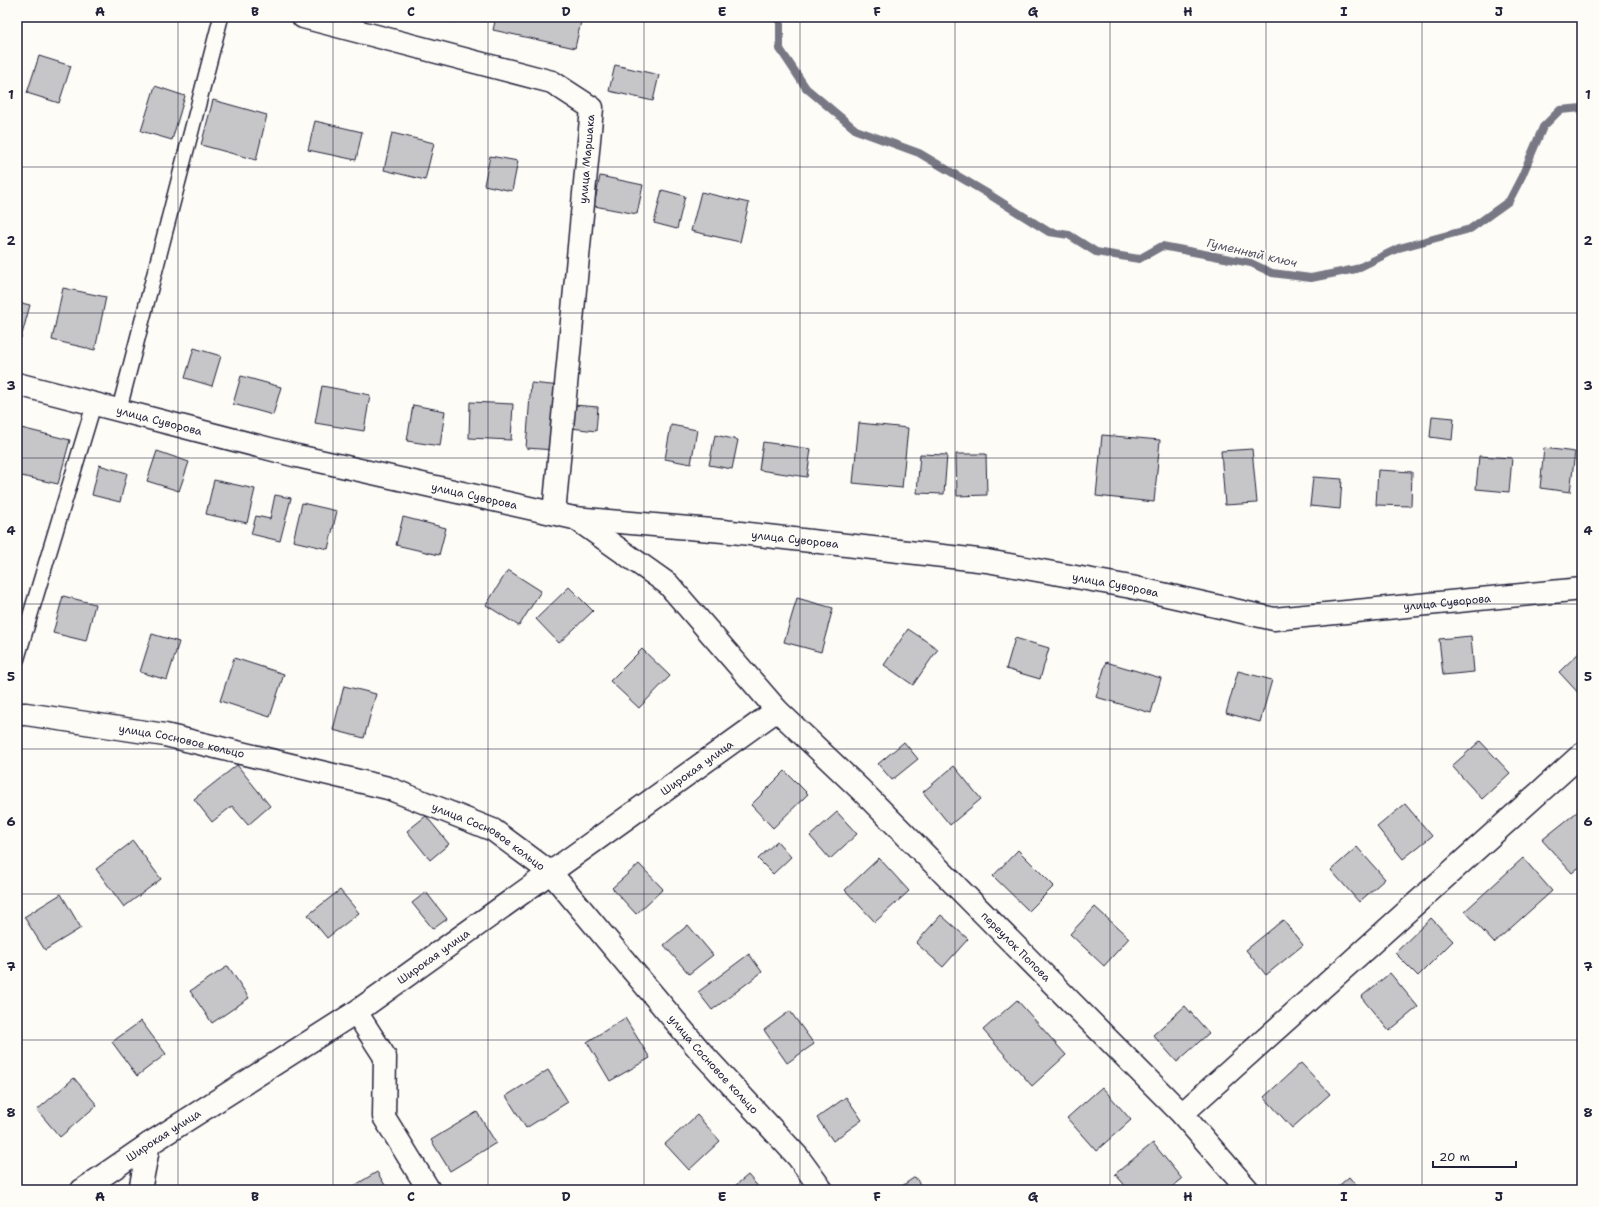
<svg xmlns="http://www.w3.org/2000/svg" width="1599" height="1207" font-family="'Shantell Sans',sans-serif">
  <rect width="100%" height="100%" fill="#fdfcf7"/>
  <filter id="ink" filterUnits="userSpaceOnUse"><feTurbulence type="fractalNoise" baseFrequency=".025" numOctaves="2"/><feDisplacementMap in="SourceGraphic" scale="8" xChannelSelector="R" yChannelSelector="G"/><feConvolveMatrix kernelMatrix="1 2 1 2 8 2 1 2 1" color-interpolation-filters="sRGB"/></filter>
  <g filter="url(#ink)">
    <g fill="none" stroke-linecap="round" stroke-linejoin="round">
      <!-- stream -->
      <path stroke="#787885" stroke-width="8" d="M 780,17 L 780,49 L 806,88 L 856,130 L 919,153 L 990,195 L 1049,232 L 1069,235 L 1096,252 L 1139,259 L 1162,246 L 1251,263 L 1272,273 L 1311,278 L 1356,269 L 1399,248 L 1470,229 L 1509,201 L 1522,176 L 1543,127 L 1560,110 L 1582,108"/>
    </g>
    <!-- building -->
    <path fill="#c6c6c8" stroke="#22223b" d="M 433,17 L 453,17 L 452,22 Z
      M 496,17 L 582,17 L 575,48 L 493,30 Z
      M 39,56 L 71,66 L 59,103 L 27,93 Z
      M 615,65 L 659,75 L 653,101 L 609,91 Z
      M 155,86 L 185,96 L 172,140 L 141,131 Z
      M 213,100 L 267,115 L 256,160 L 201,145 Z
      M 315,121 L 362,132 L 356,160 L 308,150 Z
      M 392,133 L 434,143 L 425,180 L 384,170 Z
      M 490,156 L 518,161 L 512,191 L 484,185 Z
      M 600,176 L 643,185 L 637,214 L 594,206 Z
      M 662,190 L 685,196 L 677,229 L 654,223 Z
      M 701,192 L 749,203 L 740,242 L 691,231 Z
      M 63,288 L 106,297 L 95,350 L 52,340 Z
      M 17,302 L 30,305 L 21,338 L 17,337 Z
      M 194,348 L 221,356 L 212,386 L 185,378 Z
      M 241,376 L 281,387 L 273,415 L 233,404 Z
      M 531,383 L 561,386 L 555,450 L 526,448 Z
      M 322,386 L 370,395 L 364,431 L 315,423 Z
      M 470,402 L 513,404 L 511,440 L 469,438 Z
      M 413,405 L 445,411 L 440,446 L 407,441 Z
      M 574,405 L 598,407 L 596,431 L 571,428 Z
      M 1432,416 L 1454,418 L 1452,440 L 1430,437 Z
      M 859,423 L 908,428 L 902,488 L 853,483 Z
      M 671,425 L 697,430 L 691,464 L 665,459 Z
      M 17,427 L 70,440 L 58,484 L 17,475 Z
      M 715,435 L 738,440 L 732,469 L 709,465 Z
      M 1102,435 L 1160,440 L 1154,502 L 1096,496 Z
      M 763,442 L 811,449 L 807,477 L 759,470 Z
      M 1544,448 L 1575,452 L 1570,492 L 1540,488 Z
      M 1252,449 L 1257,503 L 1225,505 L 1221,451 Z
      M 157,451 L 189,462 L 179,491 L 147,481 Z
      M 920,454 L 947,455 L 944,494 L 917,493 Z
      M 956,454 L 986,454 L 987,495 L 957,496 Z
      M 1479,456 L 1512,458 L 1509,492 L 1476,489 Z
      M 99,465 L 127,473 L 120,502 L 92,495 Z
      M 1378,470 L 1412,472 L 1411,506 L 1376,505 Z
      M 1313,477 L 1342,479 L 1340,509 L 1310,506 Z
      M 214,480 L 255,489 L 247,523 L 206,514 Z
      M 275,495 L 291,498 L 280,541 L 251,534 L 256,516 L 270,519 Z
      M 302,503 L 337,511 L 328,549 L 293,541 Z
      M 403,517 L 446,528 L 439,555 L 396,545 Z
      M 508,570 L 541,591 L 519,626 L 486,605 Z
      M 569,587 L 593,611 L 559,643 L 536,619 Z
      M 63,596 L 95,604 L 86,641 L 53,633 Z
      M 17,597 L 22,599 L 17,617 Z
      M 797,598 L 833,608 L 821,652 L 784,642 Z
      M 908,629 L 938,649 L 913,685 L 884,665 Z
      M 152,634 L 179,642 L 167,680 L 140,672 Z
      M 1471,636 L 1474,672 L 1443,675 L 1439,639 Z
      M 1015,638 L 1049,648 L 1040,679 L 1006,669 Z
      M 642,649 L 670,676 L 639,708 L 610,681 Z
      M 1582,650 L 1582,697 L 1559,672 Z
      M 234,658 L 284,674 L 270,717 L 220,701 Z
      M 1106,662 L 1161,678 L 1151,713 L 1096,697 Z
      M 1238,671 L 1272,680 L 1260,722 L 1226,713 Z
      M 344,686 L 376,694 L 364,738 L 333,730 Z
      M 1480,741 L 1510,773 L 1482,799 L 1452,766 Z
      M 904,742 L 918,759 L 892,780 L 878,764 Z
      M 237,765 L 270,806 L 248,825 L 232,806 L 212,822 L 194,799 Z
      M 954,766 L 981,799 L 950,825 L 923,792 Z
      M 785,771 L 808,794 L 773,828 L 751,805 Z
      M 1405,804 L 1432,836 L 1403,859 L 1377,827 Z
      M 1582,808 L 1582,865 L 1572,873 L 1542,840 Z
      M 837,812 L 857,834 L 830,859 L 810,836 Z
      M 426,816 L 449,844 L 430,860 L 407,831 Z
      M 133,841 L 161,879 L 124,907 L 96,869 Z
      M 777,841 L 791,857 L 773,874 L 758,859 Z
      M 1357,847 L 1385,879 L 1359,902 L 1331,870 Z
      M 1018,850 L 1054,886 L 1029,911 L 993,876 Z
      M 879,858 L 909,891 L 875,922 L 845,890 Z
      M 1523,858 L 1552,891 L 1494,943 L 1465,911 Z
      M 639,864 L 663,889 L 636,914 L 612,888 Z
      M 340,890 L 359,913 L 327,938 L 308,915 Z
      M 426,892 L 447,919 L 433,929 L 412,903 Z
      M 61,894 L 81,928 L 45,950 L 24,917 Z
      M 1095,907 L 1129,938 L 1104,966 L 1070,934 Z
      M 941,915 L 968,939 L 943,967 L 916,943 Z
      M 1431,918 L 1453,941 L 1418,976 L 1395,953 Z
      M 1283,920 L 1303,945 L 1266,975 L 1246,950 Z
      M 688,925 L 713,955 L 689,974 L 664,945 Z
      M 749,954 L 762,972 L 712,1010 L 698,992 Z
      M 228,966 L 249,998 L 212,1023 L 190,991 Z
      M 1390,973 L 1418,1007 L 1389,1031 L 1361,997 Z
      M 1017,1000 L 1066,1055 L 1032,1086 L 983,1030 Z
      M 1185,1006 L 1209,1033 L 1177,1062 L 1153,1035 Z
      M 790,1011 L 814,1044 L 787,1063 L 764,1030 Z
      M 625,1018 L 650,1058 L 610,1081 L 587,1042 Z
      M 141,1021 L 166,1054 L 137,1076 L 112,1042 Z
      M 1301,1063 L 1330,1094 L 1292,1128 L 1264,1097 Z
      M 548,1070 L 568,1102 L 526,1128 L 506,1096 Z
      M 74,1078 L 97,1105 L 60,1137 L 37,1110 Z
      M 1102,1087 L 1131,1120 L 1096,1151 L 1067,1118 Z
      M 846,1097 L 862,1120 L 833,1141 L 817,1118 Z
      M 477,1112 L 496,1143 L 450,1171 L 431,1140 Z
      M 697,1115 L 720,1141 L 689,1170 L 665,1144 Z
      M 1153,1143 L 1182,1179 L 1168,1190 L 1129,1190 L 1115,1174 Z
      M 377,1172 L 388,1190 L 347,1190 Z
      M 748,1175 L 761,1190 L 730,1190 Z
      M 915,1177 L 924,1190 L 896,1190 Z
      M 1349,1177 L 1360,1190 L 1334,1190 Z"/>
    <g fill="none" stroke-linecap="round" stroke-linejoin="round">
      <defs>
        <path id="service" d="M 119,410 L 221,17
          M 17,659 L 94,404"/>
        <g id="minor">
          <path d="M 303,17 L 552,82 L 592,108 L 554,513"/>
          <path id="s1" d="M 17,384 L 297,456 L 574,518 L 723,531 L 987,561 L 1131,587 L 1274,619 L 1582,589"/>
          <path id="s2" d="M 575,518 L 668,584 L 777,710 L 862,791 L 1182,1114 L 1248,1190"/>
          <path id="s3" d="M 17,714 L 26,714 L 165,735 L 388,788 L 493,830 L 551,873 L 701,1052 L 798,1157 L 822,1190"/>
          <path d="M 356,1012 L 385,1057 L 384,1117 L 429,1190"/>
          <path d="M 1182,1114 L 1582,754"/>
          <path id="s4" d="M 82,1190 L 149,1144 L 356,1012 L 777,710"/>
          <path d="M 140,1190 L 149,1144"/>
        </g>
      </defs>
      <!-- service casing -->
      <use href="#service" stroke="#22223b" stroke-width="17"/>
      <!-- minor casing -->
      <use href="#minor" stroke="#22223b" stroke-width="25"/>
      <!-- service -->
      <use href="#service" stroke="#fdfcf7" stroke-width="14"/>
      <!-- minor -->
      <use href="#minor" stroke="#fdfcf7" stroke-width="22"/>
    </g>
  </g>
  <!-- grid -->
  <path fill="none" stroke="#22223b" stroke-width="1" stroke-opacity="0.55" d="M 178,17 L 178,1190M 333,17 L 333,1190M 488,17 L 488,1190M 644,17 L 644,1190M 800,17 L 800,1190M 955,17 L 955,1190M 1110,17 L 1110,1190M 1266,17 L 1266,1190M 1422,17 L 1422,1190M 17,167 L 1582,167M 17,313 L 1582,313M 17,458 L 1582,458M 17,604 L 1582,604M 17,749 L 1582,749M 17,894 L 1582,894M 17,1040 L 1582,1040"/>
  <g text-anchor="middle" dominant-baseline="central" stroke-width="3" stroke-linejoin="round" paint-order="stroke">
    <!-- street labels -->
    <g font-size="11" fill="#22223b" stroke="#fdfcf7">
      <text transform="translate(587 159) rotate(-85)">улица Маршака</text>
      <text stroke="none"><textPath href="#s1" startOffset="147">улица Суворова</textPath></text>
      <text stroke="none"><textPath href="#s1" startOffset="471">улица Суворова</textPath></text>
      <text stroke="none"><textPath href="#s1" startOffset="795">улица Суворова</textPath></text>
      <text stroke="none"><textPath href="#s1" startOffset="1119">улица Суворова</textPath></text>
      <text stroke="none"><textPath href="#s1" startOffset="1455">улица Суворова</textPath></text>
      <text stroke="none"><textPath href="#s3" startOffset="167">улица Сосновое кольцо</textPath></text>
      <text stroke="none"><textPath href="#s4" startOffset="746">Широкая улица</textPath></text>
      <text stroke="none"><textPath href="#s3" startOffset="491">улица Сосновое кольцо</textPath></text>
      <text stroke="none"><textPath href="#s2" startOffset="617">переулок Попова</textPath></text>
      <text stroke="none"><textPath href="#s4" startOffset="422">Широкая улица</textPath></text>
      <text stroke="none"><textPath href="#s3" startOffset="815">улица Сосновое кольцо</textPath></text>
      <text stroke="none"><textPath href="#s4" startOffset="98">Широкая улица</textPath></text>
    </g>
    <!-- water labels -->
    <g font-size="12" font-style="italic" fill="#545466" stroke="#fdfcf7">
      <text transform="translate(1252 253) rotate(13)">Гуменный ключ</text>
    </g>
  </g>
  <!-- margin -->
  <rect width="1599" height="1207" fill="none" stroke="#fdfcf7" stroke-width="44"/>
  <!-- scale -->
  <path d="M1433 1161v6h83v-6" fill="none" stroke="#22223b" stroke-width="2"/>
  <text x="1439" y="1161" font-size="12" fill="#22223b" stroke="#fdfcf7" stroke-width="3" paint-order="stroke">20 m</text>
  <rect x="22" y="22" width="1555" height="1163" fill="none" stroke="#22223b" stroke-width="1.5"/>
  <g font-size="13" text-anchor="middle" font-weight="bold" fill="#22223b">
    <text x="100" y="16">A</text>
    <text x="255" y="16">B</text>
    <text x="411" y="16">C</text>
    <text x="566" y="16">D</text>
    <text x="722" y="16">E</text>
    <text x="877" y="16">F</text>
    <text x="1033" y="16">G</text>
    <text x="1188" y="16">H</text>
    <text x="1344" y="16">I</text>
    <text x="1499" y="16">J</text>
    <text x="11" y="99">1</text>
    <text x="1588" y="99">1</text>
    <text x="11" y="245">2</text>
    <text x="1588" y="245">2</text>
    <text x="11" y="390">3</text>
    <text x="1588" y="390">3</text>
    <text x="11" y="535">4</text>
    <text x="1588" y="535">4</text>
    <text x="11" y="681">5</text>
    <text x="1588" y="681">5</text>
    <text x="11" y="826">6</text>
    <text x="1588" y="826">6</text>
    <text x="11" y="971">7</text>
    <text x="1588" y="971">7</text>
    <text x="11" y="1117">8</text>
    <text x="1588" y="1117">8</text>
    <text x="100" y="1201">A</text>
    <text x="255" y="1201">B</text>
    <text x="411" y="1201">C</text>
    <text x="566" y="1201">D</text>
    <text x="722" y="1201">E</text>
    <text x="877" y="1201">F</text>
    <text x="1033" y="1201">G</text>
    <text x="1188" y="1201">H</text>
    <text x="1344" y="1201">I</text>
    <text x="1499" y="1201">J</text>
  </g>
</svg>
